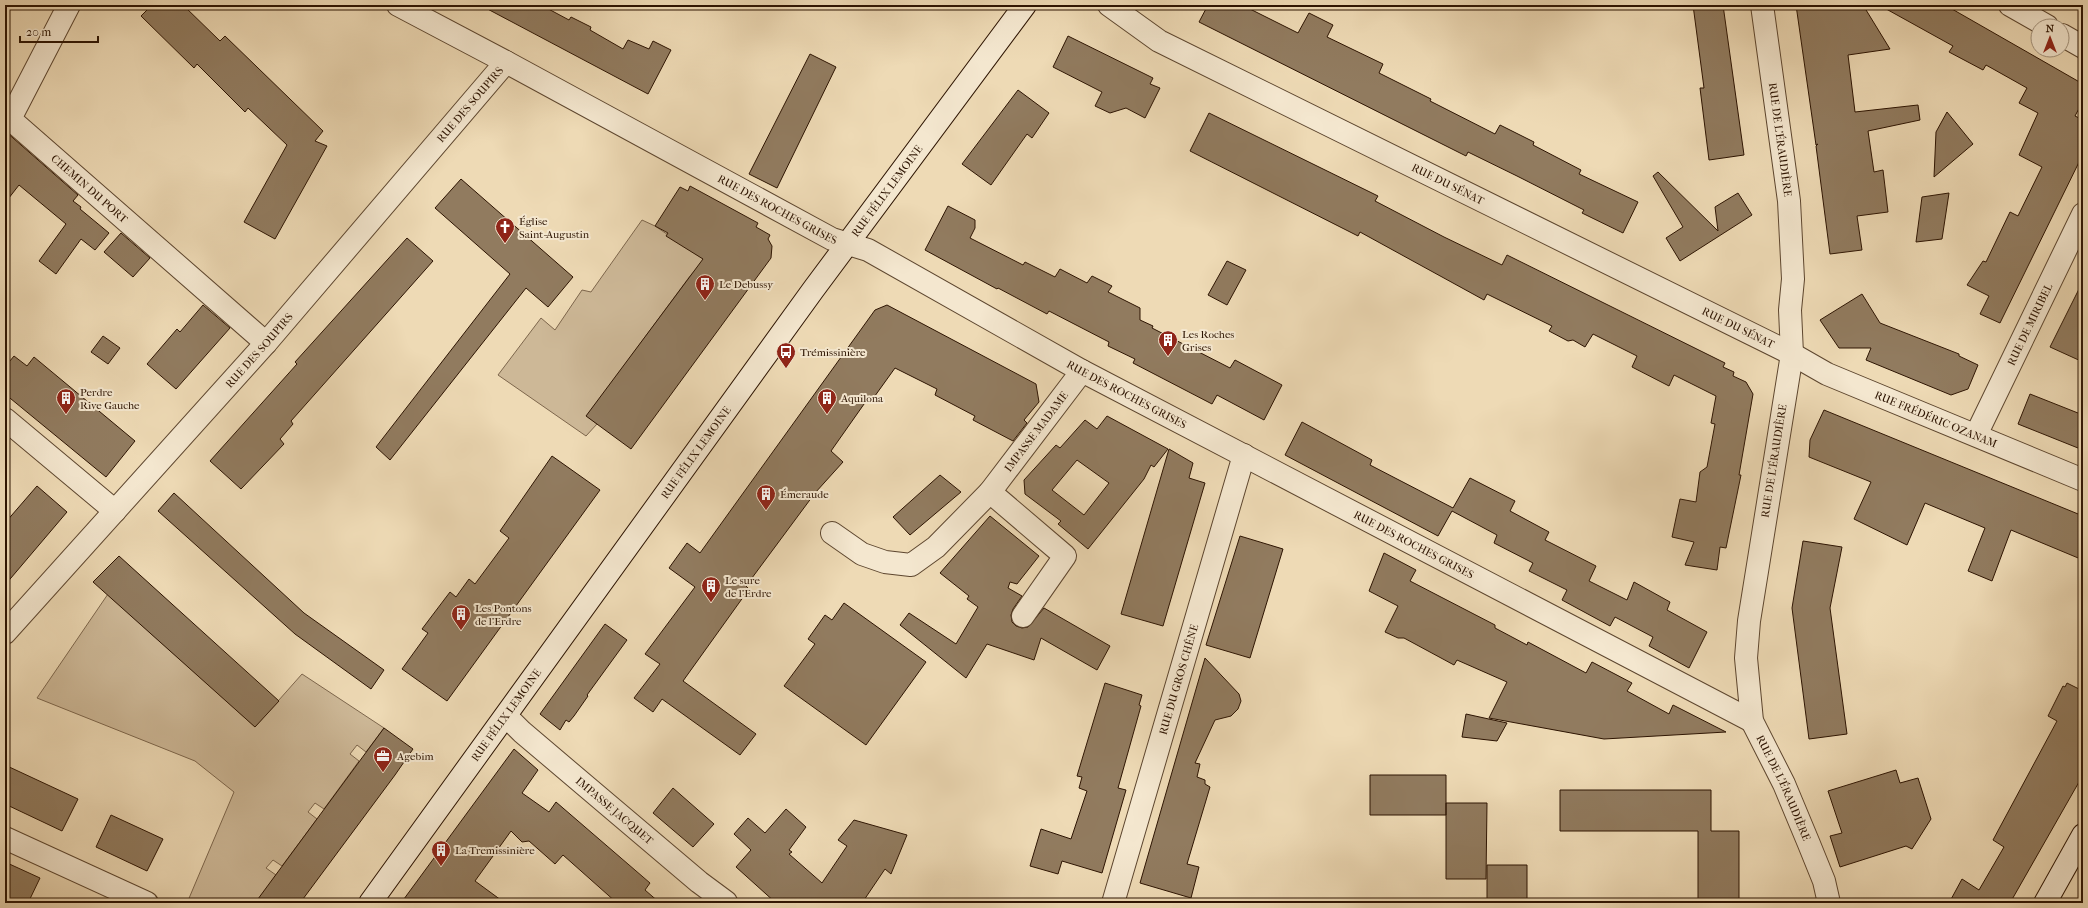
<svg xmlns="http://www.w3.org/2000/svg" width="2088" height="908" font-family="'IM FELL French Canon',serif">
  <rect width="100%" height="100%" fill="#eedab5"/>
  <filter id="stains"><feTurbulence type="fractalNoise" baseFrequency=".005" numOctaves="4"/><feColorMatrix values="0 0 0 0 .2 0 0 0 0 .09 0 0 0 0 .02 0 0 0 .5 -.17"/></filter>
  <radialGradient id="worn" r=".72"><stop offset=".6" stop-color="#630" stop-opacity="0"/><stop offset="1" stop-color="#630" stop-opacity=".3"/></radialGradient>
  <!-- green -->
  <path fill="#cdb897" stroke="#7d664c" d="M 642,220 L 655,226 L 705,260 L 690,276 L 587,416 L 597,424 L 586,436 L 498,375 L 541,318 L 555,330 L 582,290 L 591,292 Z
    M 108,594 L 255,727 L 302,674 L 384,728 L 366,752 L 357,745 L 350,754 L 359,761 L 324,809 L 315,803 L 308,812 L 317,819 L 282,866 L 273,860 L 266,868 L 276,875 L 258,903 L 187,903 L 234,792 L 195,761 L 37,698 Z"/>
  <!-- building -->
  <path fill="#917b5f" stroke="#2d1402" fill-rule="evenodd" d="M 152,5 L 183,5 L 220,41 L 225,36 L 323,131 L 315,141 L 327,146 L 275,239 L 244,222 L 287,145 L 248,108 L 245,112 L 197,64 L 194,68 L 141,16 Z
    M 480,5 L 541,5 L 569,20 L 571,17 L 591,27 L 590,30 L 623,49 L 628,40 L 649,49 L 653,41 L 671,50 L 648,94 Z
    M 1208,5 L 1242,5 L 1298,33 L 1309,13 L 1333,25 L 1327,37 L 1383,64 L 1379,73 L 1431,99 L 1430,101 L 1495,134 L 1500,125 L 1534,142 L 1533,145 L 1581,170 L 1579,174 L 1638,202 L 1623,233 L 1582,213 L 1584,210 L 1517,176 L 1468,152 L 1466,156 L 1199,22 Z
    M 1693,5 L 1723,5 L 1744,155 L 1709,160 L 1700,88 L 1704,88 Z
    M 1796,5 L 1863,5 L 1890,49 L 1848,55 L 1855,112 L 1918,105 L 1920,120 L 1868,131 L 1874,172 L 1883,170 L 1888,212 L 1857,216 L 1862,250 L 1830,254 L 1816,146 L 1818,144 L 1816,145 Z
    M 1879,5 L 1945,5 L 2083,84 L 2083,101 L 2075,116 L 2083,120 L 2083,154 L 2000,323 L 1980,314 L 1989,296 L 1967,285 L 1983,261 L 1986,262 L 2010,212 L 2018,216 L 2042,167 L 2019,155 L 2038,113 L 2019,103 L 2027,88 L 1986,65 L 1983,70 L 1949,52 L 1953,46 Z
    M 1068,36 L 1153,78 L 1150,84 L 1160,88 L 1145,118 L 1126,108 L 1110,113 L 1095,106 L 1102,92 L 1053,67 Z
    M 810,54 L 836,67 L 777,188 L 749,174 Z
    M 1018,90 L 1049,113 L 1032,138 L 1027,134 L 991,185 L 962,164 Z
    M 1947,112 L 1973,144 L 1934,177 L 1936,132 Z
    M 1209,113 L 1378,196 L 1375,201 L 1444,237 L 1502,265 L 1507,255 L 1725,363 L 1723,367 L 1734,372 L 1733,376 L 1746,382 L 1753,394 L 1739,475 L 1741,475 L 1726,548 L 1720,547 L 1717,570 L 1685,565 L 1694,542 L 1672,537 L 1680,499 L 1696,502 L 1700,472 L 1707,467 L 1715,424 L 1711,423 L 1716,396 L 1674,375 L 1669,386 L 1632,367 L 1637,356 L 1593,334 L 1585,347 L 1573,340 L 1568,341 L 1549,331 L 1552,326 L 1487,294 L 1484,300 L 1360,232 L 1358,236 L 1190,151 Z
    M 5,131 L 78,195 L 73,201 L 81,207 L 80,209 L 109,233 L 95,250 L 81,239 L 56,274 L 39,261 L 66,224 L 19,185 L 5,203 Z
    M 1658,172 L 1718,231 L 1715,207 L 1738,193 L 1752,215 L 1680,261 L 1666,238 L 1683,227 L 1653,176 Z
    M 461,179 L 573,277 L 548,307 L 526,288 L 390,460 L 376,447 L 510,274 L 435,208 Z
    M 690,186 L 758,223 L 756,227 L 770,235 L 768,239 L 772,246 L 771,258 L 631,449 L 586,416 L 703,259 L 666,236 L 668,233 L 655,226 L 680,187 L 688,191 Z
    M 1949,193 L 1942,239 L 1916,242 L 1922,197 Z
    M 948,206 L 975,220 L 975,228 L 970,238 L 1023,265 L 1025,262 L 1055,277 L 1060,269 L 1087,283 L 1092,276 L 1112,286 L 1108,292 L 1140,308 L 1140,320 L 1153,326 L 1152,328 L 1230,368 L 1235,360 L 1282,385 L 1264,420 L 1217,395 L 1212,404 L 1133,363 L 1135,359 L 1108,346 L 1109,342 L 1049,311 L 1047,314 L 998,288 L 997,289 L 925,250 Z
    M 121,233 L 150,258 L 133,277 L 104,252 Z
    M 407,238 L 433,261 L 291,421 L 293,424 L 280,439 L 284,444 L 241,489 L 210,461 L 297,364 L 295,362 Z
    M 1227,261 L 1246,270 L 1227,305 L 1208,295 Z
    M 2083,281 L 2083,362 L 2050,347 Z
    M 1862,294 L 1880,323 L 1959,354 L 1959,356 L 1978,365 L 1968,389 L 1951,395 L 1866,360 L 1871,348 L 1839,348 L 1820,320 Z
    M 203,305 L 230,328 L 176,389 L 147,364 L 177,329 L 180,332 Z
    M 887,305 L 1036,384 L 1039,402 L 1024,420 L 1027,423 L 1013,441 L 973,420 L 975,416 L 935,395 L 937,389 L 895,368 L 872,400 L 869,397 L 831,451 L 843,462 L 815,493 L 746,586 L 749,589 L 683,681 L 756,734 L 740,755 L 662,699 L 653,712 L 634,698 L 660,664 L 645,654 L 695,587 L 669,568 L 687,543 L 700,553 L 875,310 Z
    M 103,336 L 120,348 L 108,364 L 91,352 Z
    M 14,356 L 27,366 L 34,357 L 135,441 L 106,477 L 5,394 L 5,367 Z
    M 2030,394 L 2083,415 L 2083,450 L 2018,424 Z
    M 1824,410 L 2083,516 L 2083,560 L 2011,530 L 1992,581 L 1968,571 L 1985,528 L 1925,503 L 1907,545 L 1854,519 L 1871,482 L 1809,457 L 1810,440 Z
    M 1107,416 L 1168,449 L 1154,467 L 1151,465 L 1144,479 L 1088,549 L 1058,524 L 1061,521 L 1025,494 L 1024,480 L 1056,445 L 1060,448 L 1085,420 L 1097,429 ZM 1077,460 L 1109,483 L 1084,515 L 1052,490 Z
    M 1302,422 L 1372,460 L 1370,465 L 1453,508 L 1470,478 L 1515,501 L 1510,511 L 1549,532 L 1545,540 L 1596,566 L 1589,581 L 1627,600 L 1634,582 L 1670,602 L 1667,610 L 1707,632 L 1689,668 L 1649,646 L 1653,637 L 1615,617 L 1610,626 L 1562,600 L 1567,590 L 1529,571 L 1533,563 L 1494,543 L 1497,535 L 1452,511 L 1438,536 L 1285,455 Z
    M 1169,449 L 1193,463 L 1189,478 L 1205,483 L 1163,626 L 1121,614 Z
    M 552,456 L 600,490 L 447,701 L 402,669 L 428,633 L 422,629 L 450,592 L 456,597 L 469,579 L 475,584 L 509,538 L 500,531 Z
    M 940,475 L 961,492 L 910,535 L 893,517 Z
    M 37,486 L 67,512 L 5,585 L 5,523 Z
    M 174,493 L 304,613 L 384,670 L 371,689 L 295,634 L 158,511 Z
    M 990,516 L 1039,556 L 1017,584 L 1010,582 L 1008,588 L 1022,596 L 1013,609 L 1011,615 L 1012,622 L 1016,626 L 1022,628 L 1028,627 L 1044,608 L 1110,646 L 1097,670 L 1041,638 L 1034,660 L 987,644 L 966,678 L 900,625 L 909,613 L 956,644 L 978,607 L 967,599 L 969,596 L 940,573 Z
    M 1240,536 L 1283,549 L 1250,658 L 1206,645 Z
    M 1803,541 L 1842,547 L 1830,608 L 1847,734 L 1809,739 L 1792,608 Z
    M 1384,553 L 1416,570 L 1410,581 L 1495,625 L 1495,628 L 1527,645 L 1528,642 L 1586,673 L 1592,662 L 1632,683 L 1627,691 L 1669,714 L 1673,705 L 1726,732 L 1604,739 L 1489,718 L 1507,682 L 1457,660 L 1454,665 L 1404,638 L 1398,638 L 1385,632 L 1398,606 L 1369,591 Z
    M 119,556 L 279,701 L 255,727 L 93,582 Z
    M 844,603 L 926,662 L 866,745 L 784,686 L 815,644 L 808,639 L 825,615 L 832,620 Z
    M 605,624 L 627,640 L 587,695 L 588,696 L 574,716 L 569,722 L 566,720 L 560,730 L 540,714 Z
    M 1205,658 L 1239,694 L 1241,701 L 1238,709 L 1231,716 L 1215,720 L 1195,763 L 1200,764 L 1197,777 L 1205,780 L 1205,784 L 1210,787 L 1187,864 L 1199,867 L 1191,898 L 1140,883 Z
    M 1105,683 L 1142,695 L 1139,705 L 1141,706 L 1118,788 L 1126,790 L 1102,873 L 1062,861 L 1058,874 L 1030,866 L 1041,829 L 1071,839 L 1087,791 L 1079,788 L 1082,777 L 1077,776 Z
    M 2067,683 L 2083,691 L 2083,775 L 2010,903 L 1949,903 L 1962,879 L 1979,890 L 2004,847 L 1993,840 L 2057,721 L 2048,716 L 2063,686 L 2065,687 Z
    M 1466,714 L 1507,723 L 1497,741 L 1462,737 Z
    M 384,728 L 413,749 L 395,775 L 300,903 L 255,903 Z
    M 514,749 L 538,770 L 522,793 L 549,812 L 556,802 L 650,883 L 645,890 L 660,903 L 617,903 L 563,855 L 555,864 L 529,841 L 522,842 L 511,831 L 475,881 L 505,903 L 401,903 Z
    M 5,765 L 78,799 L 62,831 L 5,804 Z
    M 1896,770 L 1900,783 L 1918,778 L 1931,819 L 1912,849 L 1906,846 L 1840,867 L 1830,836 L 1842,833 L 1828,791 Z
    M 1370,775 L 1446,775 L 1446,815 L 1370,815 Z
    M 673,788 L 714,824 L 693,847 L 653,813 Z
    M 1560,790 L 1711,790 L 1711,831 L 1739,831 L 1739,903 L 1698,903 L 1698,831 L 1560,831 Z
    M 1446,803 L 1487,803 L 1486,879 L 1446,879 Z
    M 786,809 L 806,827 L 789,850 L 792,852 L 789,854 L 822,883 L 847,846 L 838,840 L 854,820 L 907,835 L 891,874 L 885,869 L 862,903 L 776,903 L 736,867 L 751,850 L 734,834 L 748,818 L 765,833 Z
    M 111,815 L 163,839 L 147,871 L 96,847 Z
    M 5,862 L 40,878 L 28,903 L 5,903 Z
    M 1487,865 L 1527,865 L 1527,903 L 1487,903 Z"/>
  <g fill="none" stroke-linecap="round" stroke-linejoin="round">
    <defs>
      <g id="street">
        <path id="s1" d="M 69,5 L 10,119 L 266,343"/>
        <path id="s2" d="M 398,5 L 506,62 L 832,239 L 868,250 L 1082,371 L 1752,721"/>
        <path id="s3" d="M 1109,5 L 1159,41 L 1792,354 L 1827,374 L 2083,480"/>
        <path id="s4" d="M 1762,5 L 1789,201 L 1793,279 L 1790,310 L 1792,354 L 1749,621 L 1746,658 L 1752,721 L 1784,784 L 1809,844 L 1824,881 L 1829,903"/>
        <path d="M 2010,5 L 2047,26"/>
        <path d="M 2062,35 L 2083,47"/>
        <path d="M 5,419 L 115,511"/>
        <path id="s5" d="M 1976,435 L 2083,214"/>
        <path d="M 990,492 L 1065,556 L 1023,616"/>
        <path id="s6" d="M 832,533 L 862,554 L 885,562 L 911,565 L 936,547 L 990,492 L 1082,371"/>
        <path id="s7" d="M 5,633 L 266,343 L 506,62"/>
        <path id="s8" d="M 506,716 L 522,732 L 699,882 L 726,902"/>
        <path d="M 5,838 L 147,903"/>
        <path id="s9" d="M 1113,903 L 1244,455"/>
      </g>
      <g id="secondary">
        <path id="s10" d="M 370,903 L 813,290 L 1025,5"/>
        <path d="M 2045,903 L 2083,835"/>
      </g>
    </defs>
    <!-- street casing -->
    <use href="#street" stroke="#5d462f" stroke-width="24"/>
    <!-- secondary casing -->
    <use href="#secondary" stroke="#2d1402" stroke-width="24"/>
    <!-- street -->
    <use href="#street" stroke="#f4e7cf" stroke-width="22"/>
    <!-- secondary -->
    <use href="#secondary" stroke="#f4e7cf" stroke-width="22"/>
  </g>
  <!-- icons -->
  <defs>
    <symbol id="church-pin" viewBox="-11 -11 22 30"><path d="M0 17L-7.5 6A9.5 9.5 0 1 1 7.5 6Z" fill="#8f2418" stroke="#f4e7cf"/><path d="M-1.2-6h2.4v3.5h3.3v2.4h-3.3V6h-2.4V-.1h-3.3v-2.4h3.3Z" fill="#fff"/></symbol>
    <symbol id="building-pin" viewBox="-11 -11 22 30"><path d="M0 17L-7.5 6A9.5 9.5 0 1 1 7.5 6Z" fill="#8f2418" stroke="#f4e7cf"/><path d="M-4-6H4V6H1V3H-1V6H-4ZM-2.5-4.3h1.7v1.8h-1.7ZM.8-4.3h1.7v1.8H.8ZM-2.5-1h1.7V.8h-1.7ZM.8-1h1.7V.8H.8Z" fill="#fff"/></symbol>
    <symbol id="bus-pin" viewBox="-11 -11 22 30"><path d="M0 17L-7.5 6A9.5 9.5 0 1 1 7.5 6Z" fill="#8f2418" stroke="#f4e7cf"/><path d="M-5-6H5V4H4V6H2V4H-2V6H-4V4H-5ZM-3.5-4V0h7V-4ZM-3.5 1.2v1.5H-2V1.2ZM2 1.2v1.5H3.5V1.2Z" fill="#fff"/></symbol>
    <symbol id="office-pin" viewBox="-11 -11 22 30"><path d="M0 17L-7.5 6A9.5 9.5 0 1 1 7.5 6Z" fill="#8f2418" stroke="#f4e7cf"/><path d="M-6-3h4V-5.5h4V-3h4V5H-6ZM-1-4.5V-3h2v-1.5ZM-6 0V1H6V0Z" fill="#fff"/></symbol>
  </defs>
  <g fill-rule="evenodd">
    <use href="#church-pin" x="494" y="216" width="22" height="30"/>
    <use href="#building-pin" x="694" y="273" width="22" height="30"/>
    <use href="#building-pin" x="1157" y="329" width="22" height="30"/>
    <use href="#bus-pin" x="775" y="341" width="22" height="30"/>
    <use href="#building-pin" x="55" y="387" width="22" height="30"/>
    <use href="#building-pin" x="816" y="387" width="22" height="30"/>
    <use href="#building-pin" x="755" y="483" width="22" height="30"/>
    <use href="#building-pin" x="700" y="575" width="22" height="30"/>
    <use href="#building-pin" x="450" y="603" width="22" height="30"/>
    <use href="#office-pin" x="372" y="745" width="22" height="30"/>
    <use href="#building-pin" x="430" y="839" width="22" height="30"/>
  </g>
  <g text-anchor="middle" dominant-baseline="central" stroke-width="4" stroke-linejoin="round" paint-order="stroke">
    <!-- street labels -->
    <g font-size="11" fill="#2d1402" stroke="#f4e7cf">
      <text stroke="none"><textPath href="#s7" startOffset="704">RUE DES SOUPIRS</textPath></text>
      <text stroke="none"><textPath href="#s4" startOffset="136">RUE DE L'ÉRAUDIÈRE</textPath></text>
      <text stroke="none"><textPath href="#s3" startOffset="384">RUE DU SÉNAT</textPath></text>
      <text stroke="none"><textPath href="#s1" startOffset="234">CHEMIN DU PORT</textPath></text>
      <text stroke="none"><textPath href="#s10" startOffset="880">RUE FÉLIX LEMOINE</textPath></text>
      <text stroke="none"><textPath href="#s2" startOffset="431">RUE DES ROCHES GRISES</textPath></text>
      <text stroke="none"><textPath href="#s5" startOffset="123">RUE DE MIRIBEL</textPath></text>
      <text stroke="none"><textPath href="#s3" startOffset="708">RUE DU SÉNAT</textPath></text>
      <text stroke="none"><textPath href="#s7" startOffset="380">RUE DES SOUPIRS</textPath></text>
      <text stroke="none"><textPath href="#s2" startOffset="827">RUE DES ROCHES GRISES</textPath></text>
      <text stroke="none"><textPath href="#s3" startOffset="926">RUE FRÉDÉRIC OZANAM</textPath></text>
      <text stroke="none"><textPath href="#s6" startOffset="271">IMPASSE MADAME</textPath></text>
      <text stroke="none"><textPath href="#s10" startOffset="556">RUE FÉLIX LEMOINE</textPath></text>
      <text transform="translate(1774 461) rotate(-81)">RUE DE L'ÉRAUDIÈRE</text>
      <text stroke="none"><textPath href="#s2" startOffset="1151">RUE DES ROCHES GRISES</textPath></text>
      <text stroke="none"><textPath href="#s9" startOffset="233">RUE DU GROS CHÊNE</textPath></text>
      <text stroke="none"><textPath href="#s10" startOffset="232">RUE FÉLIX LEMOINE</textPath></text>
      <text stroke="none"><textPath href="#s4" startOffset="796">RUE DE L'ÉRAUDIÈRE</textPath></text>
      <text stroke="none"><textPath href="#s8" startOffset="144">IMPASSE JACQUET</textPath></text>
    </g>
    <!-- poi labels -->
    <g font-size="11" fill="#2d1402" stroke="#f4e7cf" text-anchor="start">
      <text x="519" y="221">Église<tspan x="519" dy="13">Saint-Augustin</tspan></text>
      <text x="719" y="284">Le Debussy</text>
      <text x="1182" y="334">Les Roches<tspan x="1182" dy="13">Grises</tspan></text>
      <text x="800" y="352">Trémissinière</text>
      <text x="80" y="392">Perdre<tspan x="80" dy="13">Rive Gauche</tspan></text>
      <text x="841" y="398">Aquilona</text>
      <text x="780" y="494">Émeraude</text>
      <text x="725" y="580">Le sure<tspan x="725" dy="13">de l'Erdre</tspan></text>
      <text x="475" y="608">Les Pontons<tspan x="475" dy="13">de l'Erdre</tspan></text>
      <text x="397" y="756">Agebim</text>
      <text x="455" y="850">La Tremissinière</text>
    </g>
  </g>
  <!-- margin -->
  <rect width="2088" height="908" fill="none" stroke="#eedab5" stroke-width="20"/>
  <rect x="6" y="6" width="2076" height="896" fill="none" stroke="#2d1402" stroke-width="2"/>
  <rect x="10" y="10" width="2068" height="888" fill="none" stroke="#2d1402"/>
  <!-- north arrow -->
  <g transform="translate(2050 38)"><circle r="19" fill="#f4e7cf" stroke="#a4937d"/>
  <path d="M0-3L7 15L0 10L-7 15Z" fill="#8f2418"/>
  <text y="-6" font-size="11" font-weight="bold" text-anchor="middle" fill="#2d1402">N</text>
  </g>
  <!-- scale -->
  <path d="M20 36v6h78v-6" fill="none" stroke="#2d1402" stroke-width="2"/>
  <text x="26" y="36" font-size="12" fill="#2d1402" stroke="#f4e7cf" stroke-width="3" paint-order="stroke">20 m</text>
  <rect width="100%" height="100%" filter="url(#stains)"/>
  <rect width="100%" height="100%" fill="url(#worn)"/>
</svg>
